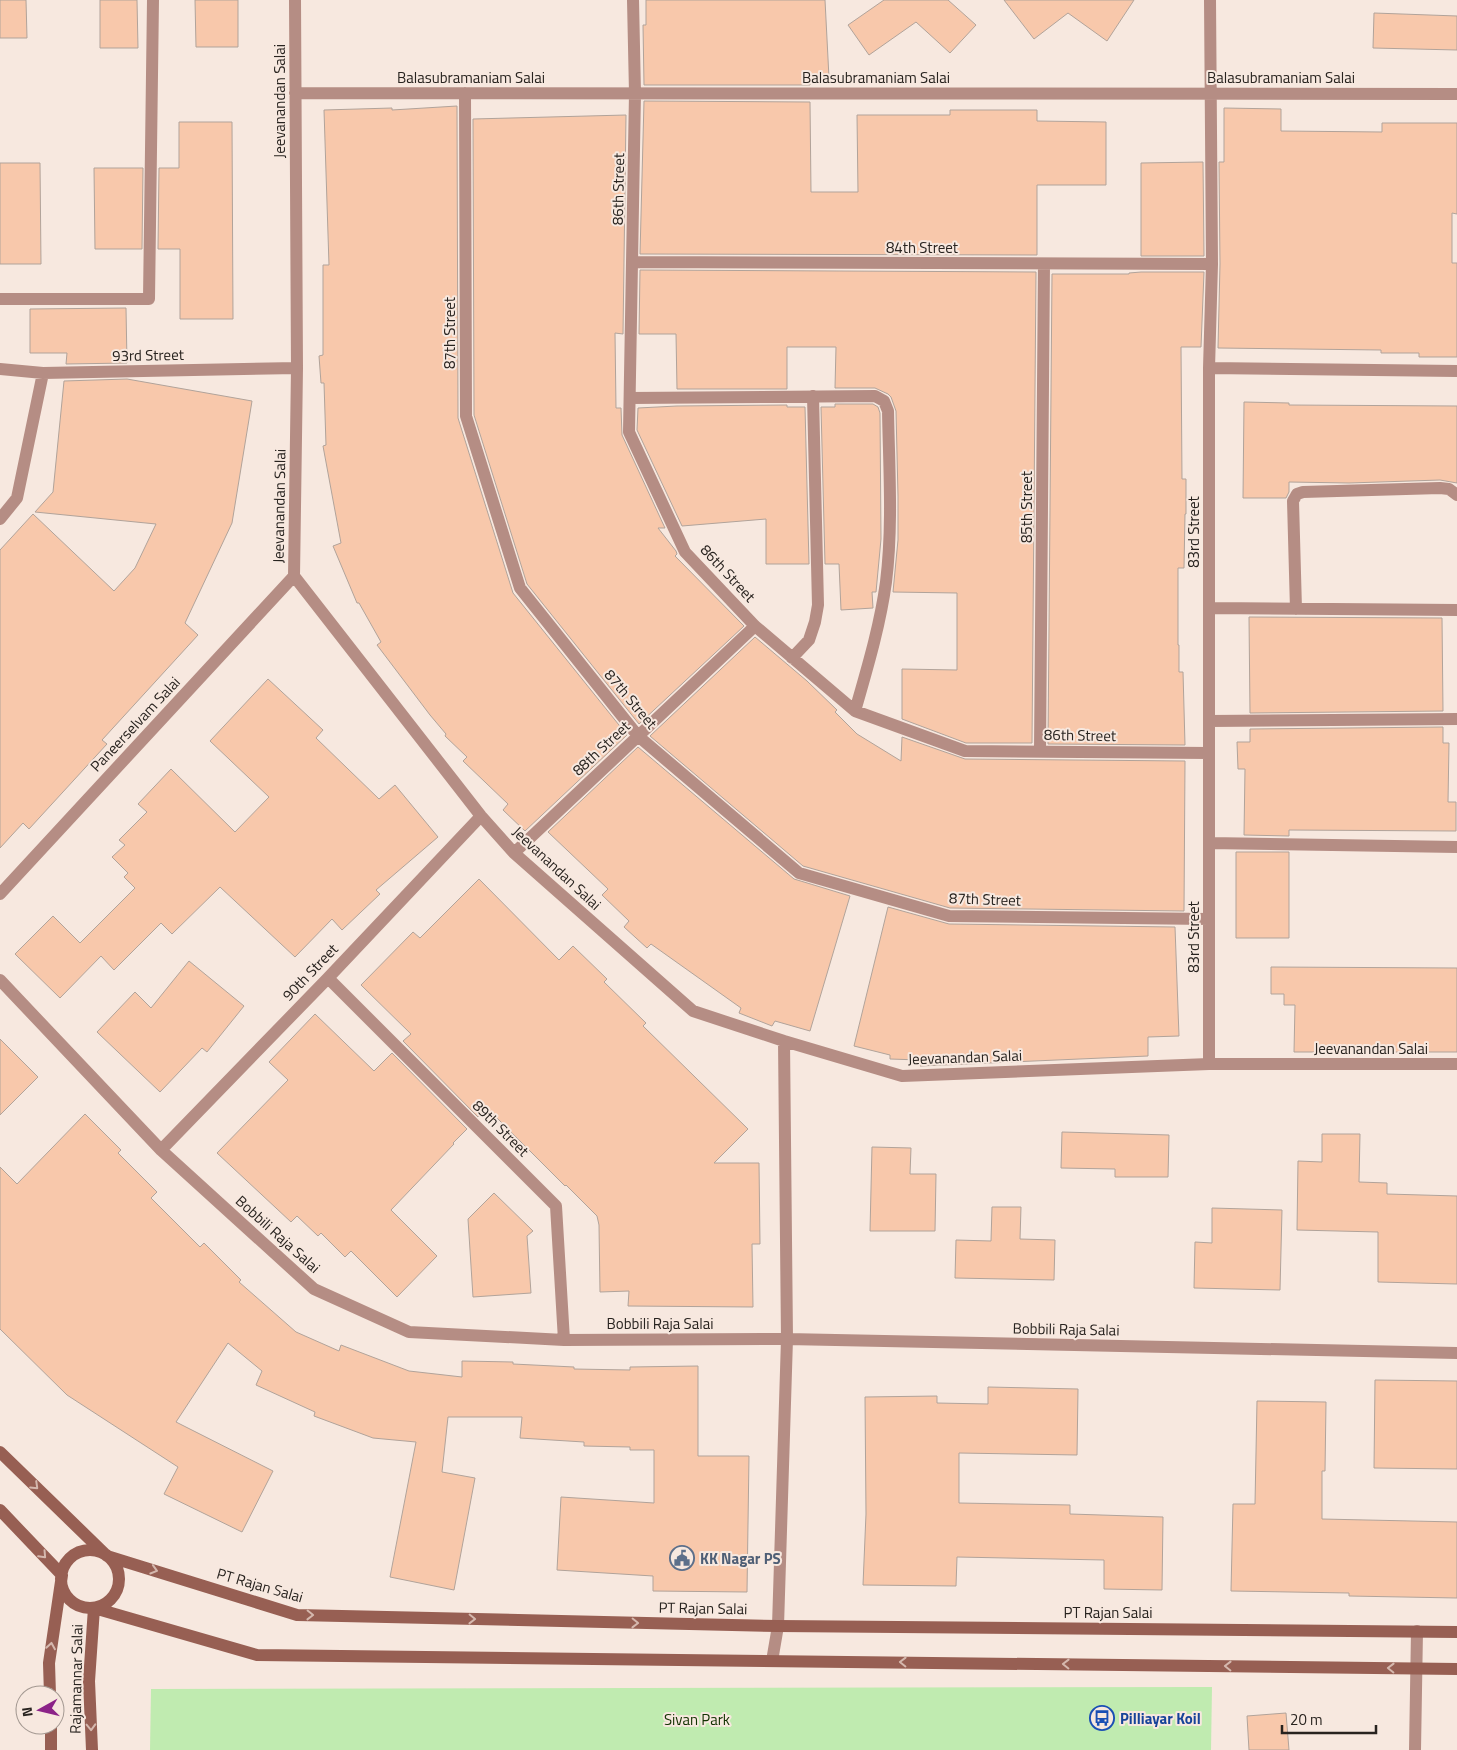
<svg xmlns="http://www.w3.org/2000/svg" width="1457" height="1750" font-family="'Titillium Web',sans-serif">
  <rect width="100%" height="100%" fill="#f7e8df"/>
  <!-- green -->
  <path fill="#c0ebb0" d="M 1212,1687 L 1211,1750 L 150,1750 L 151,1689 Z"/>
  <!-- building -->
  <path fill="#f8c8ab" stroke="#b1a39a" d="M 0,0 L 26,0 L 27,38 L 0,38 Z
    M 100,0 L 137,0 L 138,48 L 100,48 Z
    M 195,0 L 238,0 L 238,47 L 196,47 Z
    M 646,0 L 825,0 L 829,78 L 810,79 L 810,85 L 644,85 L 643,25 L 646,25 Z
    M 884,0 L 948,0 L 976,25 L 950,53 L 916,22 L 869,55 L 848,25 Z
    M 1004,0 L 1134,0 L 1107,41 L 1068,13 L 1034,39 Z
    M 1374,13 L 1457,16 L 1457,50 L 1373,48 Z
    M 644,101 L 810,102 L 811,192 L 858,192 L 857,115 L 950,115 L 950,110 L 1037,110 L 1037,121 L 1106,122 L 1106,185 L 1037,185 L 1037,255 L 640,254 Z
    M 457,106 L 458,418 L 513,593 L 627,735 L 525,831 L 503,810 L 508,804 L 463,761 L 467,757 L 445,736 L 446,734 L 430,715 L 377,645 L 381,642 L 359,603 L 357,603 L 333,546 L 341,543 L 323,446 L 326,445 L 324,383 L 321,383 L 319,356 L 323,355 L 323,265 L 329,265 L 324,110 L 392,108 L 392,110 Z
    M 1224,108 L 1281,109 L 1281,131 L 1382,132 L 1382,123 L 1457,123 L 1457,214 L 1452,213 L 1452,263 L 1457,263 L 1457,357 L 1419,357 L 1419,353 L 1381,353 L 1381,350 L 1218,348 L 1220,264 L 1219,162 L 1224,162 Z
    M 626,115 L 623,334 L 615,333 L 616,408 L 621,408 L 622,435 L 665,528 L 658,528 L 676,551 L 677,554 L 675,556 L 744,626 L 639,724 L 527,584 L 474,415 L 473,119 Z
    M 179,122 L 232,122 L 233,319 L 180,319 L 180,249 L 158,249 L 159,168 L 179,168 Z
    M 1203,162 L 1204,256 L 1141,256 L 1141,163 Z
    M 0,163 L 40,163 L 41,264 L 0,264 Z
    M 94,168 L 143,168 L 142,249 L 95,249 Z
    M 640,270 L 1036,272 L 1032,743 L 966,743 L 902,719 L 902,669 L 957,670 L 957,593 L 893,592 L 898,540 L 898,496 L 896,411 L 891,397 L 888,394 L 875,388 L 835,388 L 836,347 L 787,347 L 787,389 L 677,389 L 676,334 L 639,334 Z
    M 1141,272 L 1204,272 L 1201,347 L 1181,347 L 1182,479 L 1186,479 L 1186,514 L 1185,514 L 1184,568 L 1178,568 L 1178,645 L 1179,645 L 1179,672 L 1183,672 L 1185,745 L 1048,744 L 1052,274 L 1129,274 L 1129,273 Z
    M 126,308 L 127,363 L 66,364 L 67,353 L 30,353 L 30,309 Z
    M 127,379 L 252,401 L 232,523 L 185,623 L 198,635 L 102,740 L 107,744 L 29,829 L 23,823 L 0,848 L 0,550 L 33,514 L 114,591 L 135,568 L 156,524 L 35,512 L 53,492 L 64,381 Z
    M 1244,402 L 1289,403 L 1289,405 L 1457,406 L 1457,483 L 1440,480 L 1349,483 L 1289,482 L 1289,492 L 1286,498 L 1243,498 Z
    M 835,404 L 873,404 L 878,407 L 880,413 L 881,539 L 876,592 L 872,592 L 873,608 L 841,610 L 839,564 L 825,564 L 821,407 L 835,407 Z
    M 787,405 L 787,407 L 805,407 L 809,564 L 766,564 L 766,519 L 682,526 L 637,430 L 638,408 L 677,406 Z
    M 1249,617 L 1442,618 L 1443,711 L 1250,713 Z
    M 755,637 L 807,681 L 837,710 L 835,712 L 857,734 L 901,761 L 902,737 L 965,759 L 1185,761 L 1184,911 L 950,908 L 803,866 L 650,736 Z
    M 268,679 L 323,730 L 316,738 L 379,799 L 395,785 L 438,837 L 376,890 L 380,894 L 342,930 L 332,919 L 295,957 L 220,887 L 172,934 L 161,923 L 114,970 L 101,956 L 60,998 L 15,954 L 53,916 L 80,943 L 135,888 L 124,877 L 128,873 L 112,857 L 125,845 L 119,840 L 147,812 L 138,804 L 171,769 L 235,832 L 269,797 L 210,741 Z
    M 1443,727 L 1443,743 L 1449,743 L 1448,802 L 1456,802 L 1456,831 L 1289,830 L 1289,836 L 1244,835 L 1245,769 L 1238,769 L 1237,742 L 1250,742 L 1250,729 Z
    M 638,747 L 794,879 L 850,896 L 810,1031 L 775,1021 L 772,1026 L 739,1013 L 741,1008 L 651,944 L 647,948 L 624,927 L 629,921 L 602,895 L 608,889 L 548,832 Z
    M 1236,852 L 1289,852 L 1289,938 L 1236,938 Z
    M 479,879 L 559,960 L 573,946 L 607,979 L 604,982 L 646,1023 L 643,1026 L 748,1129 L 714,1163 L 759,1163 L 760,1244 L 752,1244 L 753,1307 L 628,1306 L 629,1291 L 600,1292 L 599,1225 L 597,1216 L 566,1185 L 565,1186 L 487,1108 L 478,1117 L 403,1041 L 411,1034 L 361,985 L 413,932 L 420,938 Z
    M 888,907 L 949,924 L 1175,927 L 1179,1036 L 1148,1037 L 1148,1056 L 920,1066 L 920,1060 L 890,1059 L 890,1055 L 854,1046 Z
    M 189,961 L 244,1006 L 207,1052 L 202,1048 L 160,1092 L 97,1032 L 135,992 L 151,1008 Z
    M 1271,967 L 1457,968 L 1457,1052 L 1294,1052 L 1295,1005 L 1284,1005 L 1284,994 L 1271,994 Z
    M 315,1014 L 374,1071 L 392,1053 L 467,1129 L 453,1143 L 454,1144 L 391,1210 L 437,1256 L 397,1297 L 351,1251 L 345,1257 L 321,1233 L 318,1236 L 297,1216 L 291,1222 L 217,1153 L 288,1080 L 269,1062 Z
    M 0,1039 L 38,1077 L 0,1115 Z
    M 85,1114 L 121,1150 L 118,1153 L 157,1192 L 151,1198 L 200,1247 L 204,1243 L 241,1280 L 239,1282 L 296,1332 L 339,1351 L 341,1345 L 409,1371 L 462,1377 L 462,1361 L 513,1362 L 513,1364 L 574,1367 L 574,1369 L 630,1370 L 630,1367 L 698,1366 L 698,1456 L 749,1456 L 747,1592 L 653,1591 L 653,1576 L 557,1570 L 561,1497 L 654,1503 L 654,1450 L 630,1450 L 630,1447 L 584,1446 L 584,1442 L 520,1438 L 522,1417 L 448,1417 L 442,1472 L 475,1478 L 454,1590 L 390,1577 L 416,1442 L 373,1438 L 314,1416 L 315,1412 L 256,1385 L 262,1371 L 228,1343 L 176,1422 L 273,1471 L 242,1532 L 164,1494 L 178,1467 L 67,1395 L 0,1329 L 0,1167 L 17,1184 Z
    M 1062,1132 L 1169,1135 L 1168,1177 L 1115,1177 L 1115,1169 L 1061,1168 Z
    M 1322,1134 L 1360,1134 L 1359,1182 L 1387,1183 L 1387,1194 L 1457,1196 L 1457,1284 L 1378,1282 L 1378,1232 L 1297,1230 L 1298,1161 L 1322,1162 Z
    M 872,1147 L 911,1148 L 910,1174 L 936,1174 L 935,1231 L 870,1231 Z
    M 494,1193 L 533,1231 L 527,1236 L 531,1293 L 473,1297 L 468,1219 Z
    M 992,1207 L 1021,1207 L 1020,1239 L 1055,1240 L 1054,1280 L 955,1278 L 956,1240 L 991,1241 Z
    M 1212,1208 L 1282,1210 L 1280,1290 L 1194,1288 L 1195,1242 L 1212,1243 Z
    M 1375,1380 L 1457,1381 L 1457,1469 L 1374,1468 Z
    M 988,1387 L 1078,1389 L 1077,1455 L 959,1453 L 959,1503 L 1070,1505 L 1070,1514 L 1163,1517 L 1162,1590 L 1104,1589 L 1104,1560 L 957,1557 L 956,1586 L 863,1585 L 866,1514 L 865,1397 L 937,1396 L 937,1403 L 988,1404 Z
    M 1257,1401 L 1326,1402 L 1325,1471 L 1322,1471 L 1322,1519 L 1457,1522 L 1457,1598 L 1349,1596 L 1349,1593 L 1231,1591 L 1233,1504 L 1255,1504 Z
    M 1286,1713 L 1289,1750 L 1249,1750 L 1247,1716 Z"/>
  <g fill="none" stroke-linecap="round" stroke-linejoin="round">
    <!-- service -->
    <path stroke="#b58d84" stroke-width="12" d="M 0,299 L 149,299 L 153,0"/>
    <!-- minor -->
    <path stroke="#b58d84" stroke-width="12" d="M 295,0 L 297,368 L 294,576 L 481,816 L 514,853 L 693,1011 L 784,1041 L 902,1076 L 1209,1064 L 1457,1064
      M 633,0 L 635,93 L 629,432 L 685,552 L 755,626 L 855,711 L 965,751 L 1209,753
      M 295,93 L 1457,94
      M 465,93 L 466,416 L 520,588 L 638,736 L 799,873 L 949,916 L 1209,919
      M 633,262 L 1212,264
      M 1209,368 L 1457,371
      M 0,369 L 43,373 L 297,368
      M 630,398 L 875,396 L 884,401 L 888,411 C 889,467 893,526 886,582 C 880,626 867,669 855,711
      M 0,519 L 17,498 L 43,373
      M 1209,608 L 1457,610
      M 1296,609 L 1293,501 L 1297,494 L 1303,492 L 1440,488 L 1449,489 L 1457,495
      M 792,658 L 809,640 L 815,622 L 818,605 L 813,396
      M 1209,721 L 1457,719
      M 1040,751 L 1044,264
      M 1209,843 L 1457,847
      M 514,853 L 755,626
      M 0,894 L 294,576
      M 328,978 L 556,1206 L 564,1340
      M 0,980 L 161,1150 L 314,1289 L 409,1332 L 564,1340 L 787,1339 L 1457,1353
      M 1209,1064 L 1209,368 L 1212,264 L 1210,0
      M 161,1150 L 328,978 L 481,816
      M 772,1661 L 778,1626 L 787,1339 L 784,1041"/>
    <!-- tertiary -->
    <path stroke="#b58d84" stroke-width="12" d="M 1415,1750 L 1417,1631"/>
    <!-- secondary -->
    <path stroke="#975f53" stroke-width="12" d="M 0,1452 L 107,1556 L 297,1615 L 778,1626 L 1457,1632
      M 0,1510 L 62,1575 L 49,1663 L 50,1695
      M61 1579a29 29 0 1 1 58 0a29 29 0 1 1-58 0Z
      M 51,1725 L 51,1750
      M 92,1750 L 89,1681 L 94,1608 L 257,1655 L 1457,1669"/>
  </g>
  <!-- one-way arrows -->
  <defs><path id="oneway-chevron" d="M-2-3.5L2.5 0L-2 3.5" fill="none" stroke-width="1.6" stroke-linecap="round" stroke-linejoin="round" transform="scale(1.25)"/></defs>
  <g stroke="#d5b8ae">
    <use href="#oneway-chevron" transform="translate(35 1486) rotate(44)"/>
    <use href="#oneway-chevron" transform="translate(43 1555) rotate(47)"/>
    <use href="#oneway-chevron" transform="translate(154 1570) rotate(17)"/>
    <use href="#oneway-chevron" transform="translate(310 1615) rotate(1)"/>
    <use href="#oneway-chevron" transform="translate(472 1619) rotate(1)"/>
    <use href="#oneway-chevron" transform="translate(635 1623) rotate(1)"/>
    <use href="#oneway-chevron" transform="translate(51 1646) rotate(-81)"/>
    <use href="#oneway-chevron" transform="translate(903 1662) rotate(-179)"/>
    <use href="#oneway-chevron" transform="translate(1066 1664) rotate(-179)"/>
    <use href="#oneway-chevron" transform="translate(1228 1666) rotate(-179)"/>
    <use href="#oneway-chevron" transform="translate(1391 1668) rotate(-179)"/>
    <use href="#oneway-chevron" transform="translate(91 1727) rotate(88)"/>
  </g>
  <!-- icons -->
  <defs>
    <symbol id="civic-ring" viewBox="-11 -11 22 22"><circle r="9.5" fill="#f7e8df" stroke="#5c6f8a" stroke-width="1.5"/><path d="M-.6-6.5H3V-4.5H.6V-3L4-1V1h2V6H-6V1h2V-1L-.6-3ZM-1.2 2.5V6h2.4V2.5Z" fill="#5c6f8a"/></symbol>
    <symbol id="bus-ring" viewBox="-11 -11 22 22"><circle r="9.5" fill="#f7e8df" stroke="#1a4fb4" stroke-width="1.5"/><path d="M-5-6H5V4H4V6H2V4H-2V6H-4V4H-5ZM-3.5-4V0h7V-4ZM-3.5 1.2v1.5H-2V1.2ZM2 1.2v1.5H3.5V1.2Z" fill="#1a4fb4"/></symbol>
  </defs>
  <g fill-rule="evenodd">
    <use href="#civic-ring" x="668" y="1544" width="28" height="28"/>
    <use href="#bus-ring" x="1088" y="1704" width="28" height="28"/>
  </g>
  <g text-anchor="middle" dominant-baseline="central" stroke-width="4" stroke-linejoin="round" paint-order="stroke">
    <!-- street labels -->
    <g font-size="15" fill="#28231f" stroke="#f7e8df">
      <text x="471" y="77">Balasubramaniam Salai</text>
      <text x="876" y="77">Balasubramaniam Salai</text>
      <text x="1281" y="77">Balasubramaniam Salai</text>
      <text transform="translate(279 101) rotate(-90)">Jeevanandan Salai</text>
      <text transform="translate(618 189) rotate(-89)">86th Street</text>
      <text x="922" y="247">84th Street</text>
      <text transform="translate(449 333) rotate(-90)">87th Street</text>
      <text transform="translate(148 355) rotate(-1)">93rd Street</text>
      <text transform="translate(279 506) rotate(-89)">Jeevanandan Salai</text>
      <text transform="translate(1026 507) rotate(-90)">85th Street</text>
      <text transform="translate(1193 532) rotate(-90)">83rd Street</text>
      <text transform="translate(728 573) rotate(47)">86th Street</text>
      <text transform="translate(631 699) rotate(50)">87th Street</text>
      <text transform="translate(135 724) rotate(-47)">Paneerselvam Salai</text>
      <text transform="translate(1080 735) rotate(1)">86th Street</text>
      <text transform="translate(601 748) rotate(-43)">88th Street</text>
      <text transform="translate(557 868) rotate(43)">Jeevanandan Salai</text>
      <text transform="translate(985 899) rotate(2)">87th Street</text>
      <text transform="translate(1193 937) rotate(-90)">83rd Street</text>
      <text transform="translate(310 972) rotate(-46)">90th Street</text>
      <text x="1371" y="1048">Jeevanandan Salai</text>
      <text transform="translate(965 1057) rotate(-2)">Jeevanandan Salai</text>
      <text transform="translate(501 1128) rotate(45)">89th Street</text>
      <text transform="translate(278 1234) rotate(42)">Bobbili Raja Salai</text>
      <text x="660" y="1323">Bobbili Raja Salai</text>
      <text transform="translate(1066 1329) rotate(1)">Bobbili Raja Salai</text>
      <text transform="translate(260 1585) rotate(16)">PT Rajan Salai</text>
      <text transform="translate(703 1608) rotate(1)">PT Rajan Salai</text>
      <text x="1108" y="1612">PT Rajan Salai</text>
      <text transform="translate(76 1679) rotate(-89)">Rajamannar Salai</text>
    </g>
    <!-- service labels -->
    <g font-size="15" font-weight="bold" fill="#4e5e75" stroke="#f7e8df" text-anchor="start">
      <text x="700" y="1558">KK Nagar PS</text>
    </g>
    <!-- transit labels -->
    <g font-size="15" font-weight="bold" fill="#164399" stroke="#f7e8df" text-anchor="start">
      <text x="1120" y="1718">Pilliayar Koil</text>
    </g>
    <!-- park labels -->
    <g font-size="15" fill="#123301" stroke="#f7e8df">
      <text x="697" y="1719">Sivan Park</text>
    </g>
  </g>
  <!-- north arrow -->
  <g transform="translate(40 1710) rotate(262)"><circle r="24" fill="#f7e8df" stroke="#a49992"/>
  <path d="M0-4L9 19L0 12L-9 19Z" fill="#8c2388"/>
  <text y="-8" font-size="14" font-weight="bold" text-anchor="middle" fill="#28231f">N</text>
  </g>
  <!-- scale -->
  <path d="M1282 1725v8h94v-8" fill="none" stroke="#28231f" stroke-width="2.5"/>
  <text x="1290" y="1725" font-size="15" fill="#28231f" stroke="#f7e8df" stroke-width="4" paint-order="stroke">20 m</text>
</svg>
